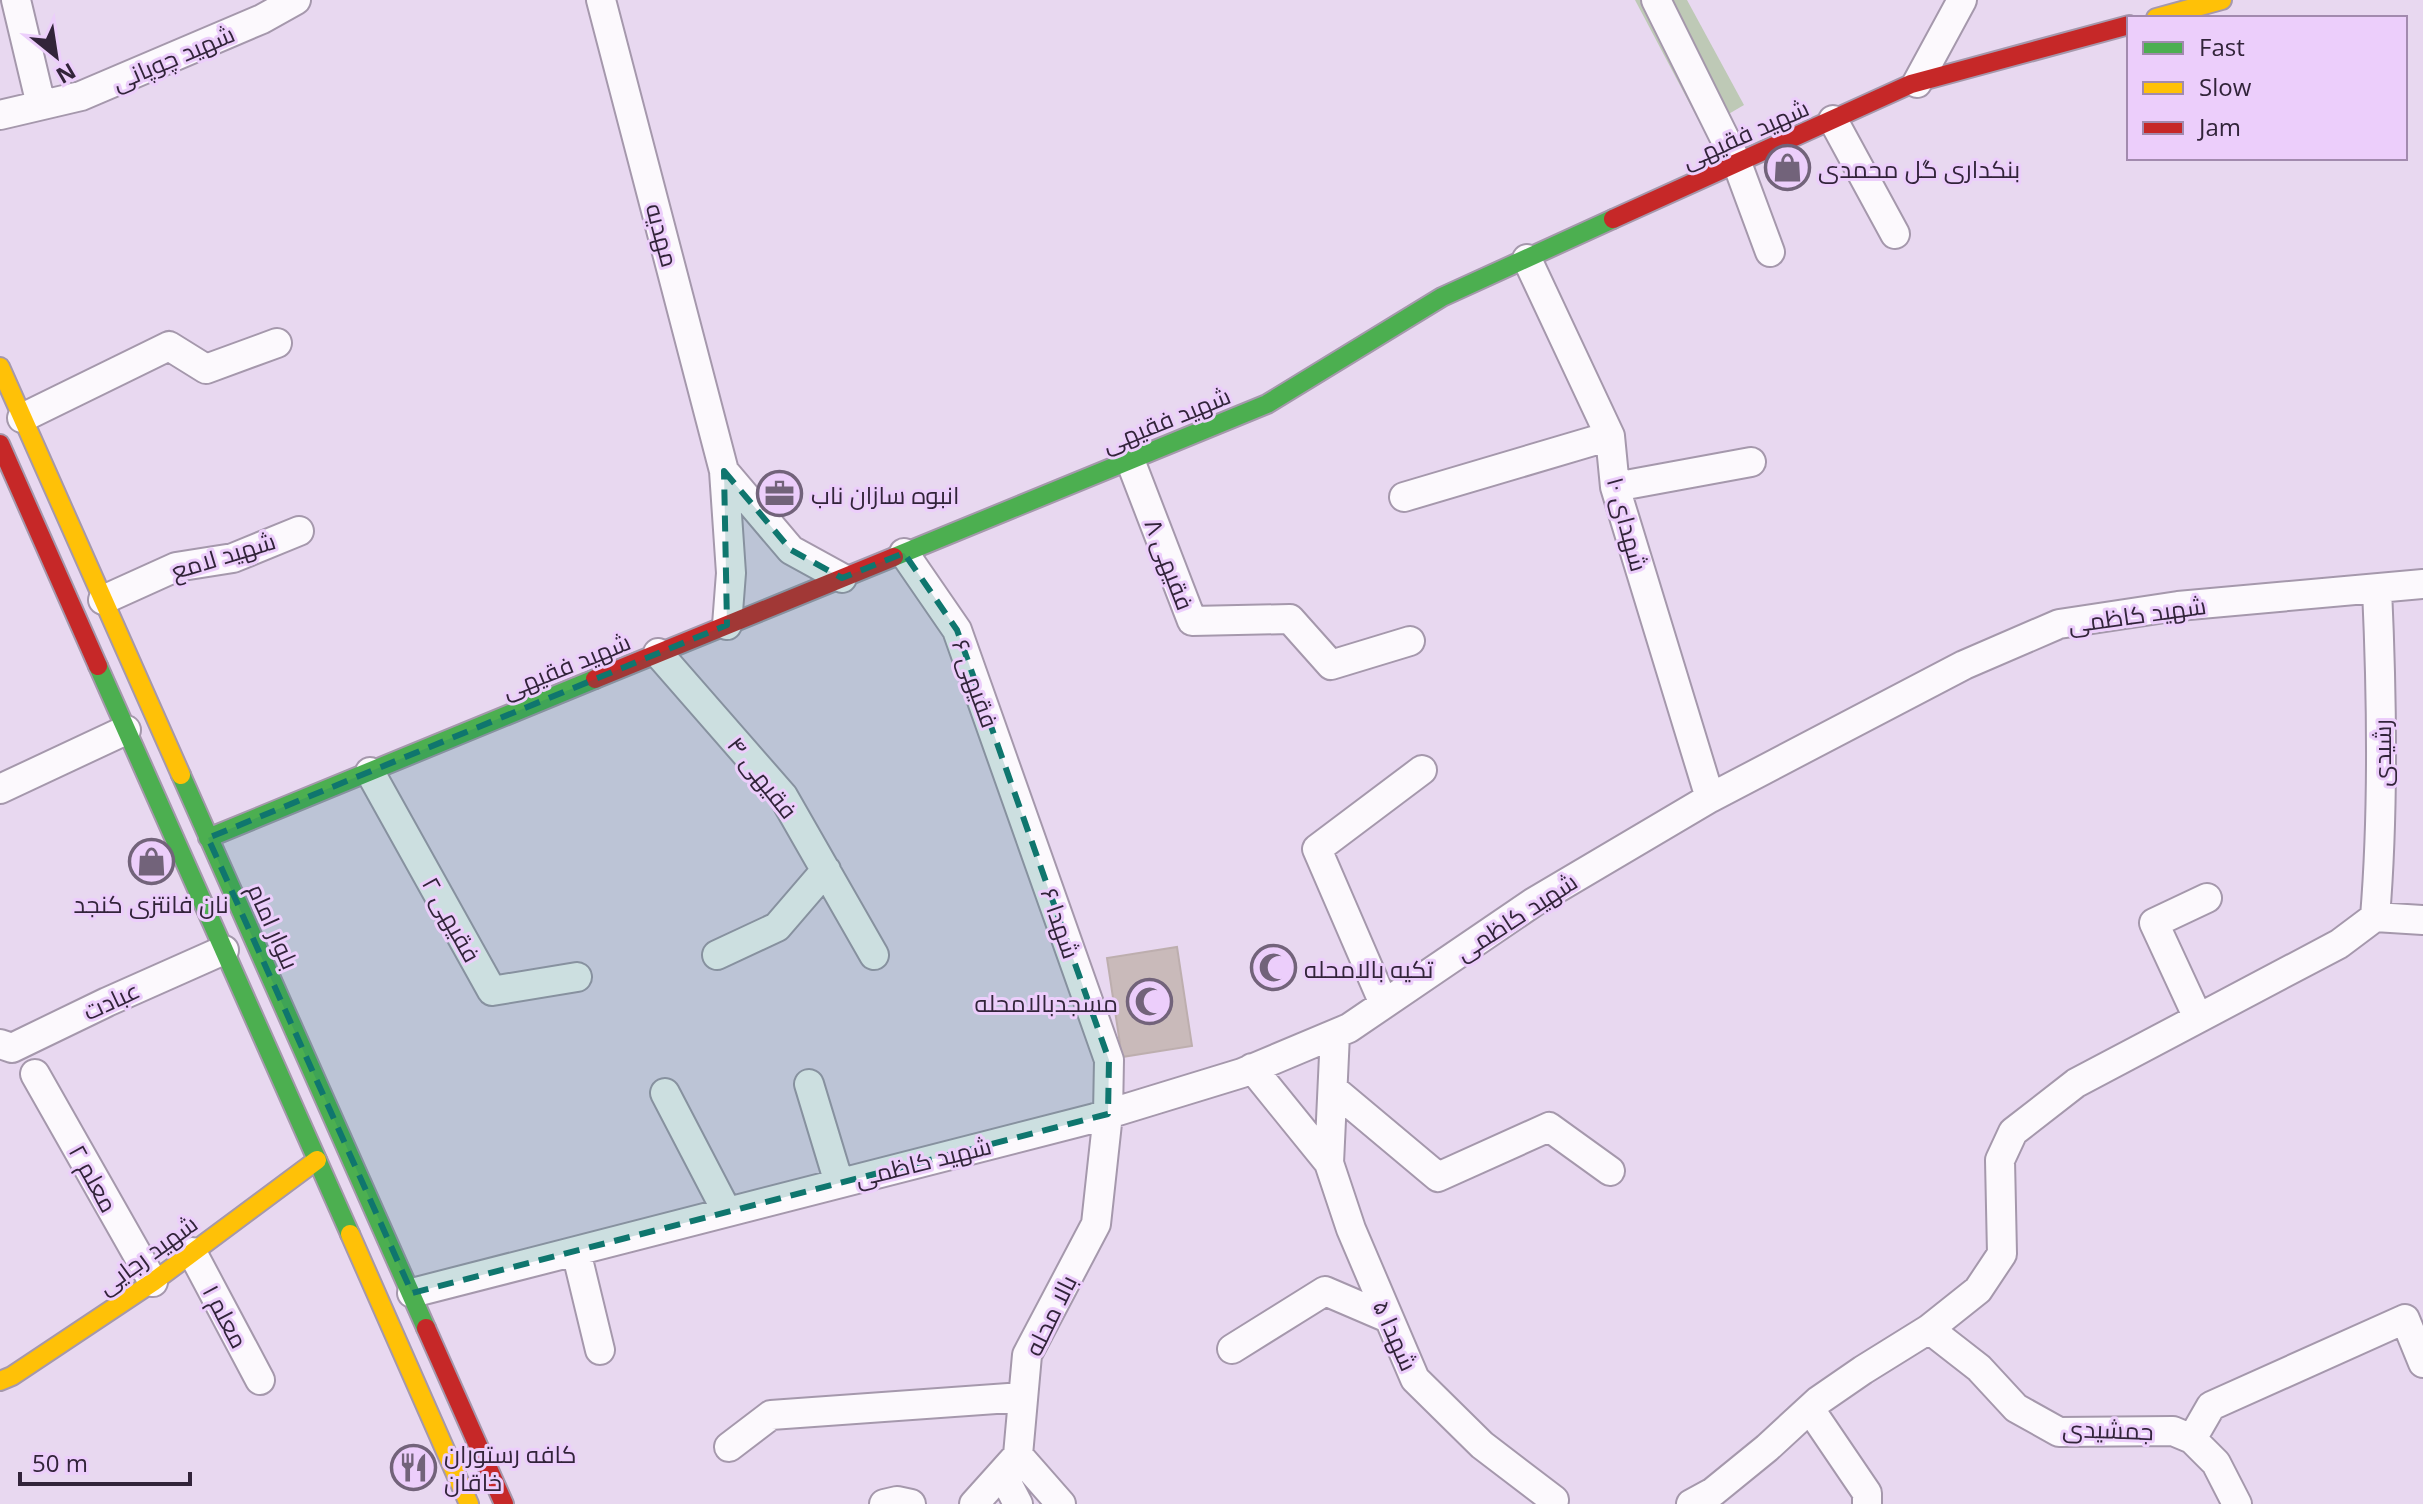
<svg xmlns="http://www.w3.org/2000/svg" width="2423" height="1504" font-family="'Open Sans',Cairo,sans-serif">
  <rect width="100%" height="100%" fill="#e8d8f0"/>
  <!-- green -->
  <path fill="#bec9b6" d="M 1635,0 L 1687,0 L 1744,105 L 1703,129 Z"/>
  <!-- building -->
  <path fill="#c9baba" stroke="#bdaeae" stroke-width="2" d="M 1177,947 L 1192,1046 L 1122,1057 L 1107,958 Z"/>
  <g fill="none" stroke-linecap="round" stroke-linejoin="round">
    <defs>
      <path id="street" d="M 16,0 L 41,105
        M 601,0 L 724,471 L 731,573 L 727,625
        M 1656,0 L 1737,163 L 1770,252
        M 1917,83 L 1962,0
        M 0,115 L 81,96 L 262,19 L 296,0
        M 1833,120 L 1895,234
        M 1527,259 L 1610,436 L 1615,487 L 1710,798
        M 22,418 L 169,346 L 206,369 L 277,343
        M 1130,460 L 1192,621 L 1290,619 L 1331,665 L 1410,641
        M 724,471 L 791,550 L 842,578
        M 1615,487 L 1751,462
        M 1404,497 L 1610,436
        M 904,553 L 957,630 L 1109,1060 L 1108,1114 L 1096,1224 L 1027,1355 L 1018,1455 L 974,1504
        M 103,600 L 176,567 L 233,558 L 299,531
        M 658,653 L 783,796 L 874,955
        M 370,772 L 492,991 L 577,977
        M 0,789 L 126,730
        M 2375,917 C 2384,808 2382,698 2377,589
        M 717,955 L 777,927 L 826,870
        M 1384,1004 L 1317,849 L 1422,770
        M 2198,1018 L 2154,923 L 2207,898
        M 0,1044 L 12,1048 L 107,1002 L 224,950
        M 1252,1068 L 1329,1163 L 1351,1229 L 1415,1379 L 1482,1445 L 1554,1500
        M 35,1074 L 153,1282
        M 809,1084 L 839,1183
        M 1333,1089 L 1438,1177 L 1549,1127 L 1610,1171
        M 665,1093 L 727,1212
        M 1329,1163 L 1335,1034
        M 576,1251 L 600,1350
        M 192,1252 L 260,1380
        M 412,1293 L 1095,1118 L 1242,1073 L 1349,1028 L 1534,902 L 1710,798 L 1964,665 L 2059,624 L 2178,606 L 2423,584
        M 1929,1329 L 1979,1368 L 2016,1408 L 2059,1432 L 2173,1431 L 2192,1439 L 2216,1463 L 2237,1504
        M 1232,1349 L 1325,1291 L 1388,1318
        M 1810,1409 L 1867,1493 L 1867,1504
        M 2192,1439 L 2211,1406 L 2405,1319 L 2423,1363
        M 729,1447 L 771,1415 L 1023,1397
        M 1018,1455 L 1061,1504
        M 1003,1475 L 1018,1504
        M 884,1504 L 897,1501 L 911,1504
        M 1691,1504 L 1713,1492 L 1767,1448 L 1818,1401 L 1863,1370 L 1929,1329 L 1978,1290 L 2002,1254 L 2000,1160 L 2013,1132 L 2076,1083 L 2339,944 L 2375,917 L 2423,920"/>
      <path id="fast" d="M 894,557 L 1267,404 L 1442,297 L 1613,219
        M 98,666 L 350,1234
        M 181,775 L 426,1328
        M 208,838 L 595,679"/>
      <path id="slow" d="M 2156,18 L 2222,0
        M 0,367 L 181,775
        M 350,1234 L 469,1504
        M 0,1381 L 12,1376 L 153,1282 L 317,1160"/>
      <path id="jam" d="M 1613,219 L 1911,84 L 2129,25
        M 0,444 L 98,666
        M 595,679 L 894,557
        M 426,1328 L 504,1504"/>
    </defs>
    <!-- street casing -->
    <use href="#street" stroke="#a598ac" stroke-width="32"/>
    <!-- fast casing -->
    <use href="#fast" stroke="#a598ac" stroke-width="22"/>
    <!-- slow casing -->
    <use href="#slow" stroke="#a598ac" stroke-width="22"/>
    <!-- jam casing -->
    <use href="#jam" stroke="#a598ac" stroke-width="22"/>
    <!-- street -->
    <use href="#street" stroke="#fcf9fd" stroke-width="28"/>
    <!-- fast -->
    <use href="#fast" stroke="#4caf50" stroke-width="18"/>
    <!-- slow -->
    <use href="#slow" stroke="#ffc107" stroke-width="18"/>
    <!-- jam -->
    <use href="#jam" stroke="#c62828" stroke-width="18"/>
  </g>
  <!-- marked area -->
  <path fill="#0f766e" fill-opacity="0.2" stroke="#0f766e" stroke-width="6" stroke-dasharray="16 10" stroke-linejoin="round" d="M 724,471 L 791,550 L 842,578 L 904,553 L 957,630 L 1109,1060 L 1108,1114 L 412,1293 L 208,838 L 727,625 Z"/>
  <!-- icons -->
  <defs>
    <symbol id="shop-ring" viewBox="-11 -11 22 22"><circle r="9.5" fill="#eccefb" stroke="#72637a" stroke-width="1.5"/><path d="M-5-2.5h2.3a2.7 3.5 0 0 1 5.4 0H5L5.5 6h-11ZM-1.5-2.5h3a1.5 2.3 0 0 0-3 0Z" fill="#72637a"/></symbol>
    <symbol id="office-ring" viewBox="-11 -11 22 22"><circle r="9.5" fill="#eccefb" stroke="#72637a" stroke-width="1.5"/><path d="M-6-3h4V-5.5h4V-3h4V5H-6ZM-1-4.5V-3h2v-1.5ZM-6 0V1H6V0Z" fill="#72637a"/></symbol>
    <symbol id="mosque-ring" viewBox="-11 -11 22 22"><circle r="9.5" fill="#eccefb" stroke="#72637a" stroke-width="1.5"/><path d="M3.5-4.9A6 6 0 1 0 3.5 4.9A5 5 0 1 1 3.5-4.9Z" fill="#72637a"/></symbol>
    <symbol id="restaurant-ring" viewBox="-11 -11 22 22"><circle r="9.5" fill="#eccefb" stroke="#72637a" stroke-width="1.5"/><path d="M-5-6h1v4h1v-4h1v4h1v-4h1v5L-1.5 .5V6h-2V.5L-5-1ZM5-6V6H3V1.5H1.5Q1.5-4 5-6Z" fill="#72637a"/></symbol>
  </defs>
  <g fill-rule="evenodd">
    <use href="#shop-ring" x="1762" y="142" width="51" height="51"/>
    <use href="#office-ring" x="754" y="468" width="51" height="51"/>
    <use href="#shop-ring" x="126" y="836" width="51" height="51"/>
    <use href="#mosque-ring" x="1248" y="942" width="51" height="51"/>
    <use href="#mosque-ring" x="1124" y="976" width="51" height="51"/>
    <use href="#restaurant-ring" x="388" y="1442" width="51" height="51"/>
  </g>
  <g text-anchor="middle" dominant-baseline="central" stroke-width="6" stroke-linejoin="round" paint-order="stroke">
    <!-- street labels -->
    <g font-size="24" fill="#32243a" stroke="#eccefb">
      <text transform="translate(173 57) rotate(-23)">شهید چوپانی</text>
      <text transform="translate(1745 133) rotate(-24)">شهید فقیهی</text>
      <text transform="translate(663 235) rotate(75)">مهدیه</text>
      <text transform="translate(1166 419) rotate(-22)">شهید فقیهی</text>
      <text transform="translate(1628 524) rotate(75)">شهدای ۱۰</text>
      <text transform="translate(223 555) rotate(-17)">شهید لامع</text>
      <text transform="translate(1170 564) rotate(69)">فقیهی ۸</text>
      <text transform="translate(2137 614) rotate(-8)">شهید کاظمی</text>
      <text transform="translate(566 665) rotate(-22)">شهید فقیهی</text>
      <text transform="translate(976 683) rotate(70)">فقیهی ۶</text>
      <text transform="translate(2381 753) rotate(-90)">رشیدی</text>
      <text transform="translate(763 777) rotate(52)">فقیهی ۴</text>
      <text transform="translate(1516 916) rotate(-33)">شهید کاظمی</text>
      <text transform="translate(452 919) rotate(61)">فقیهی ۲</text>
      <text transform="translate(1061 923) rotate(71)">شهدا ۶</text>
      <text transform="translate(274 926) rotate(66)">بلوار امام</text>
      <text transform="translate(111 1000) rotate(-25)">عبادت</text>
      <text transform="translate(923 1161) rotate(-14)">شهید کاظمی</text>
      <text transform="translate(94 1178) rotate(61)">معلم ۲</text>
      <text transform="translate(147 1254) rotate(-36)">شهید رجایی</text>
      <text transform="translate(1050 1315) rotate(-64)">بالا محله</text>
      <text transform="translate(226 1316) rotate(62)">معلم ۱</text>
      <text transform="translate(1396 1335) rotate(66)">شهدا ۵</text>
      <text transform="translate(2108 1429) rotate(2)">جمشیدی</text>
    </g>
    <!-- poi labels -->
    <g font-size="24" fill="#32243a" stroke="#eccefb" text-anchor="start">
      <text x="1818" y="168">بنکداری گل محمدی</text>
      <text x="811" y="494">انبوه سازان ناب</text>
      <text x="151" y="903" text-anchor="middle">نان فانتزی کنجد</text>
      <text x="1304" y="968">تکیه بالامحله</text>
      <text x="1118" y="1002" text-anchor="end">مسجدبالامحله</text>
      <text x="444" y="1453">کافه رستوران<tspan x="444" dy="28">خاقان</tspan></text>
    </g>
  </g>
  <!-- legend -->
  <rect x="2127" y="16" width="280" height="144" fill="#eccefb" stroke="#a28aae" stroke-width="2"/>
  <rect x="2143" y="42" width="40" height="12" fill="#4caf50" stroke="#a28aae" stroke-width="2"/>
  <text x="2199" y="56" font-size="24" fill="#32243a">Fast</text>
  <rect x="2143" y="82" width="40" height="12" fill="#ffc107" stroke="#a28aae" stroke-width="2"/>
  <text x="2199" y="96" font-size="24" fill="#32243a">Slow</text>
  <rect x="2143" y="122" width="40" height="12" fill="#c62828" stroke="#a28aae" stroke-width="2"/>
  <text x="2199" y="136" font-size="24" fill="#32243a">Jam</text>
  <!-- north arrow -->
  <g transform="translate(56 56) rotate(150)" stroke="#eccefb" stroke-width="6" paint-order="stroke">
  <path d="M0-6L14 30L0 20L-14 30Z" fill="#32243a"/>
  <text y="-12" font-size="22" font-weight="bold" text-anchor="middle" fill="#32243a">N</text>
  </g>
  <!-- scale -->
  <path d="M20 1472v12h170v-12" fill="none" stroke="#32243a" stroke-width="4"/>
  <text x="32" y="1472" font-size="24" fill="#32243a" stroke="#eccefb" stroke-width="6" paint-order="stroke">50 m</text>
</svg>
